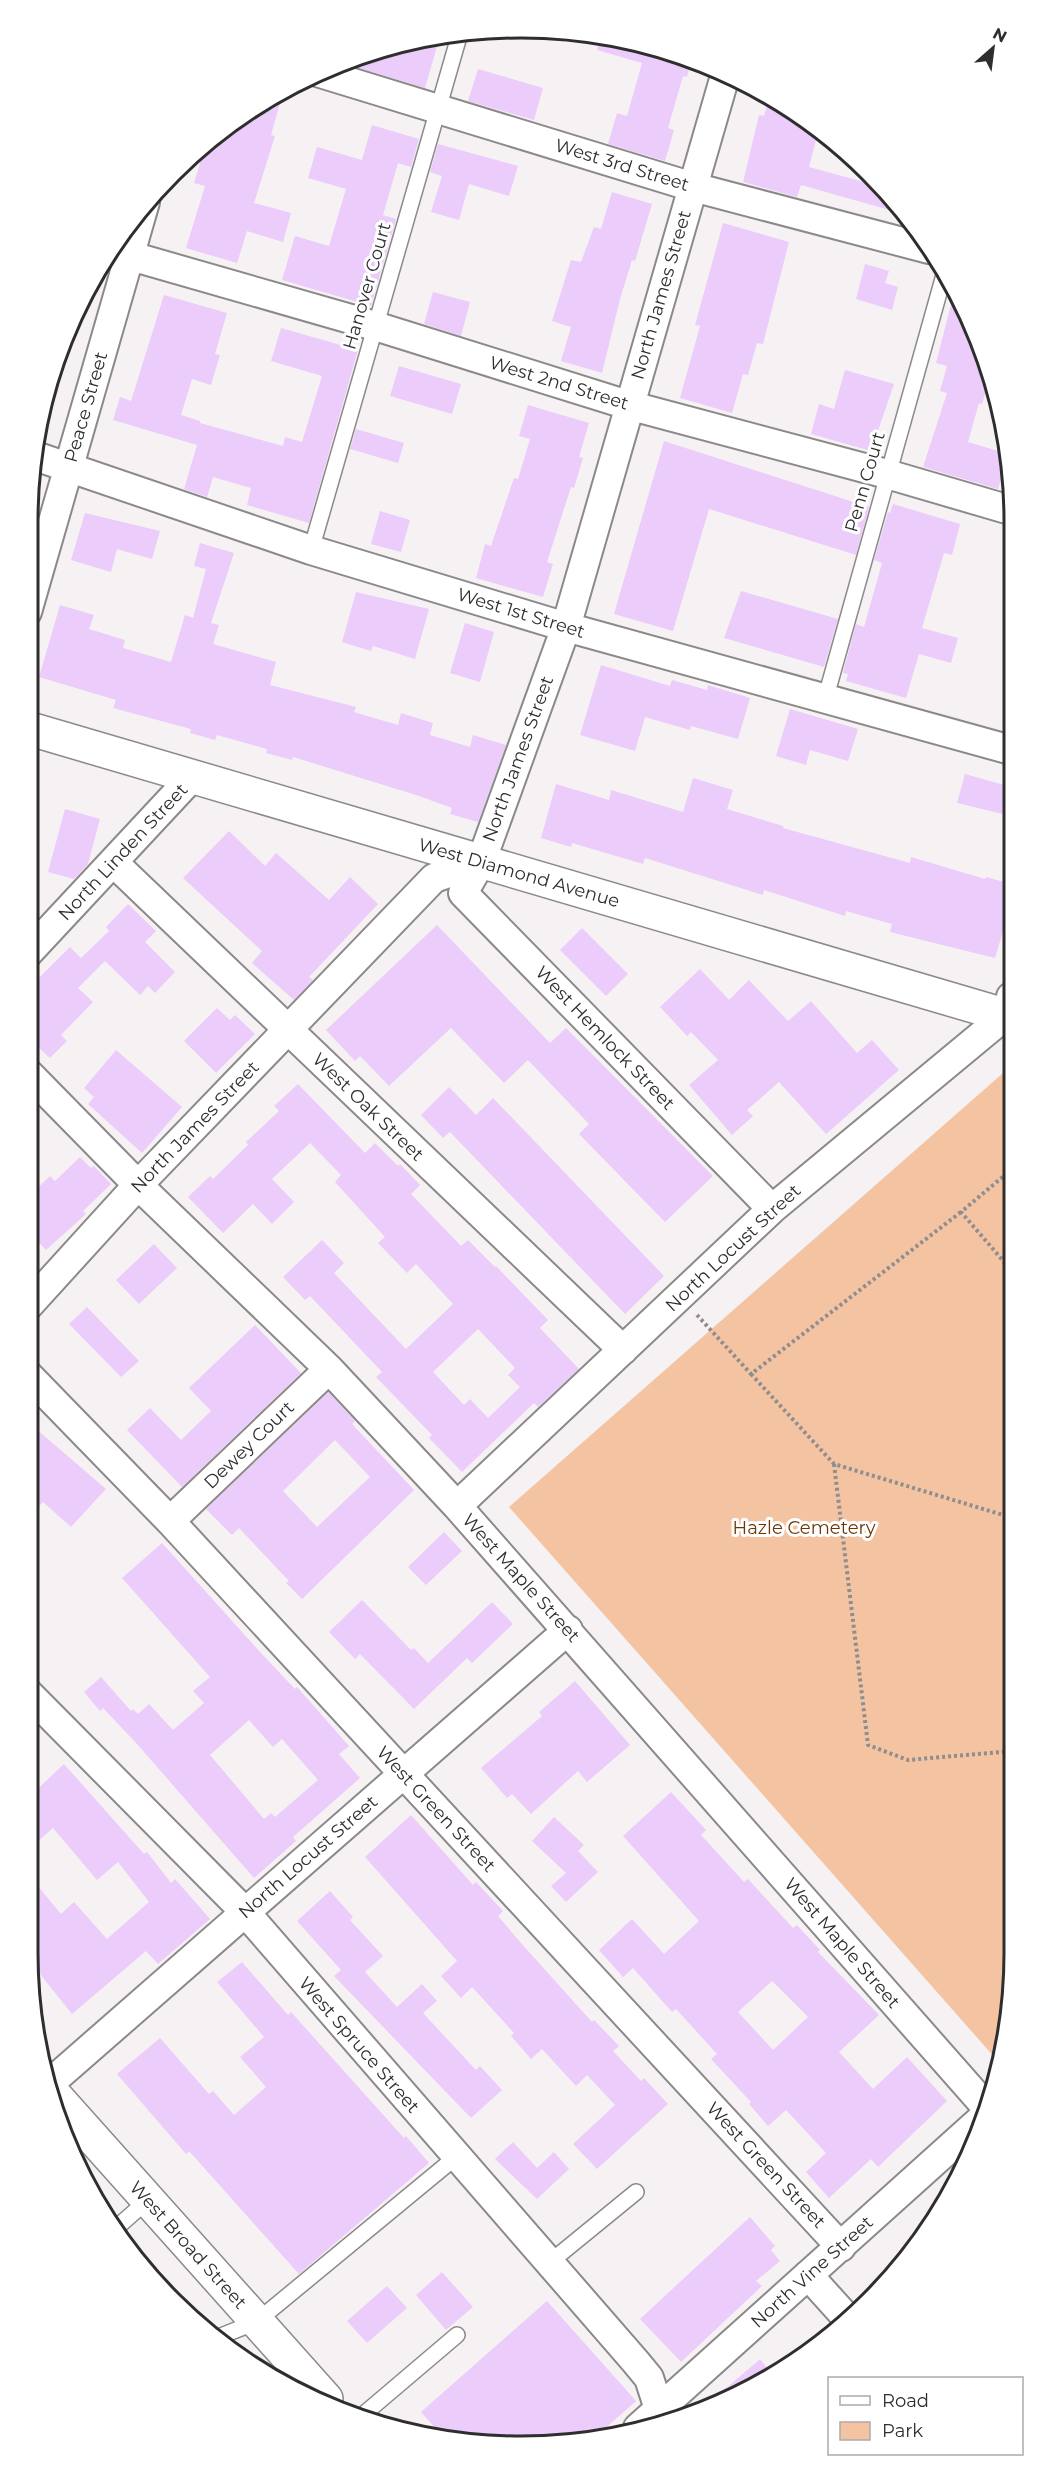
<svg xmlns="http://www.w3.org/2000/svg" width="1041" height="2473" font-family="Montserrat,sans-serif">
  <rect width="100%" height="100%" fill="#f6f2f4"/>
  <!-- green -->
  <path fill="#f4c4a2" d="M 1011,1066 L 1014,1952 L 996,2059 L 509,1507 Z"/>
  <!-- building -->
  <path fill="#ebccfa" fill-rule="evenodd" d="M 601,35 L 692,59 L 687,77 L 683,76 L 668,128 L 674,130 L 665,161 L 608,144 L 617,113 L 627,116 L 642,63 L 597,50 Z
    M 440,36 L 425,88 L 343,63 L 393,44 Z
    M 478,69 L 543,88 L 534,120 L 468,101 Z
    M 284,89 L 271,135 L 275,136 L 254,203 L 291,213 L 283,242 L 247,231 L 237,263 L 186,248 L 205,186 L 194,183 L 206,143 L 220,129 Z
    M 769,98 L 795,110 L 818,132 L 809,167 L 875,185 L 907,215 L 801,185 L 797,197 L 743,182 L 759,115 L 764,116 Z
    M 372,125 L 419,139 L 411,167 L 398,163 L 383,215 L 396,219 L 371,306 L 282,280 L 295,236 L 329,246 L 346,189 L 308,178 L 317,147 L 362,160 Z
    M 438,144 L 518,166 L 509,196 L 469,184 L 459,220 L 431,212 L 442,176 L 430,172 Z
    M 612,192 L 652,204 L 635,261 L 632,260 L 620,299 L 602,373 L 561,361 L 571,327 L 552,321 L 571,260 L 581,262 L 594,227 L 601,229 Z
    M 723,223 L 789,242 L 763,344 L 757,343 L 748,375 L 743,374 L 732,413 L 680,398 L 700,326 L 695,325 Z
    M 865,264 L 889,271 L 885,283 L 898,287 L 892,310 L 856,299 Z
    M 433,292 L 470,302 L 461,336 L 424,324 Z
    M 954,293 L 976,331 L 989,380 L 982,404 L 979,403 L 968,442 L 1008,454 L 998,489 L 923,467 L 947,393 L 940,391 L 947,366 L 936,363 Z
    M 164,295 L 227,313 L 215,354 L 220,355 L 211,385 L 192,379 L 181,415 L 200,421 L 200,423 L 283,446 L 285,437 L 302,442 L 322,376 L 271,361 L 281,328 L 358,350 L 309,523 L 247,505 L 251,488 L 213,477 L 207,497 L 184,489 L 197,445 L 113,420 L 120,397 L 131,401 Z
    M 399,366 L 461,384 L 452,414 L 390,396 Z
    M 845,370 L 894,384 L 871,451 L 811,434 L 819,404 L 834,409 Z
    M 528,405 L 589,423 L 579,457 L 583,458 L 574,488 L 571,487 L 547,562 L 553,564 L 543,597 L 476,578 L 485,544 L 491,546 L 514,478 L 518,479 L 530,439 L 519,436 Z
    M 356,429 L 404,443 L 398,463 L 350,449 Z
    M 664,441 L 869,507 L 856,555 L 709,509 L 673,631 L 614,614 Z
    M 893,504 L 960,524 L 952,555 L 944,553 L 922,628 L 958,638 L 951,663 L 919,654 L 906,698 L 846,681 L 848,674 L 843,673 L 856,624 L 864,627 L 882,563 L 874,560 L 888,512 L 890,513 Z
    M 380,511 L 410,520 L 401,552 L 371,544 Z
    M 85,513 L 160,531 L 152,559 L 117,549 L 111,572 L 71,560 Z
    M 200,543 L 234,553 L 211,623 L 219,625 L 213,644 L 276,662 L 270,685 L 356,707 L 354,712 L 398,725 L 401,713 L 433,723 L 430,735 L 470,747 L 473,735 L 506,745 L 478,822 L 450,814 L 452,808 L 416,795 L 293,757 L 292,760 L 266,753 L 267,749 L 217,735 L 215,740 L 190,733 L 191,729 L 113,708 L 116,700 L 39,677 L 60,605 L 94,615 L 89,629 L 125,640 L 123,648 L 171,662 L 185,615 L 193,618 L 206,569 L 194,566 Z
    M 741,591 L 838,619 L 824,667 L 724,638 Z
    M 356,592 L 429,609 L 415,659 L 373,646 L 371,651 L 342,642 Z
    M 465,623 L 494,632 L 480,682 L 450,673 Z
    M 601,665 L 670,686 L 672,680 L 707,690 L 708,685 L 750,698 L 738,739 L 691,726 L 690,730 L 645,717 L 635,751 L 580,735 Z
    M 790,709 L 858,729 L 848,761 L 810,750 L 806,765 L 776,756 Z
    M 965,774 L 1011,787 L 1011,816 L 957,803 Z
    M 693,778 L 733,790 L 727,809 L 783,826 L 783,828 L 910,863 L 911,857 L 985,879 L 986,877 L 1011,884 L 1011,905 L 995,958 L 890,932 L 892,924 L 846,911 L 845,916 L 764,890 L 763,895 L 645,858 L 643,864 L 572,843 L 571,847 L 541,838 L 556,784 L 609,800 L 611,790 L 683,812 Z
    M 65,809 L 100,819 L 88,864 L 74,879 L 48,872 Z
    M 229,831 L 265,866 L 276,853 L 329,900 L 350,877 L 378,904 L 309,977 L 313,980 L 294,1000 L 252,963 L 262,951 L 183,878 Z
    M 128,904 L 156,931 L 145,942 L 175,972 L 155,993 L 148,986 L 140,995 L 105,961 L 78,988 L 93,1002 L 61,1035 L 67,1041 L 50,1058 L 39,1048 L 36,1051 L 27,1042 L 27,970 L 39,978 L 70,947 L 81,958 L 109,931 L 106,927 Z
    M 437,925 L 550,1043 L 566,1028 L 713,1176 L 665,1222 L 579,1134 L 589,1124 L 528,1060 L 504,1083 L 451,1028 L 389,1086 L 360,1056 L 355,1061 L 326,1030 Z
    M 582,928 L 628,974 L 606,996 L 560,950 Z
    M 700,969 L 729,1000 L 749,980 L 788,1021 L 811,1001 L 857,1053 L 872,1040 L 899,1070 L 826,1134 L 779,1082 L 747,1110 L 753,1116 L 732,1135 L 689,1085 L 718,1060 L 691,1032 L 687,1036 L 660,1007 Z
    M 217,1008 L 230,1020 L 235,1015 L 255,1034 L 216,1073 L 184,1041 Z
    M 116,1050 L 182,1107 L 142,1153 L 88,1104 L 94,1097 L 84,1088 Z
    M 298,1084 L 365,1153 L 375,1143 L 398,1166 L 400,1164 L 420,1185 L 411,1194 L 461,1246 L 468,1240 L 495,1267 L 496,1266 L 548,1320 L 540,1328 L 579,1369 L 538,1407 L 534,1403 L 462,1472 L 429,1438 L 432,1435 L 376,1377 L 382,1372 L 310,1296 L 305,1300 L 283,1277 L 322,1240 L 344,1263 L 334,1273 L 406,1349 L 453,1304 L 416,1264 L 407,1273 L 378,1243 L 385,1237 L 335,1182 L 341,1175 L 310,1143 L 272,1179 L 294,1202 L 272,1224 L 253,1204 L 223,1233 L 188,1197 L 210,1176 L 213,1179 L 248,1145 L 246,1142 L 279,1111 L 274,1106 ZM 478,1329 L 515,1368 L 508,1375 L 520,1387 L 488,1418 L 470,1399 L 464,1405 L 433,1372 Z
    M 449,1087 L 476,1115 L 493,1098 L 664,1276 L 625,1314 L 450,1132 L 443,1138 L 421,1115 Z
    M 80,1157 L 91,1168 L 94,1166 L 111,1184 L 83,1211 L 86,1214 L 46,1250 L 27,1230 L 27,1198 L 50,1176 L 55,1181 Z
    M 154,1244 L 177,1268 L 139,1304 L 116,1280 Z
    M 87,1307 L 139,1361 L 121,1377 L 69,1324 Z
    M 255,1325 L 301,1373 L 182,1487 L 127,1430 L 150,1408 L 181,1440 L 211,1411 L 189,1388 Z
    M 328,1392 L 355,1421 L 352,1424 L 414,1490 L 302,1599 L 286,1583 L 289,1581 L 239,1528 L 232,1535 L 206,1509 ZM 335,1440 L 370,1477 L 317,1527 L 283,1491 Z
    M 27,1421 L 106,1489 L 71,1527 L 43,1502 L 38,1507 L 27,1496 Z
    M 444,1532 L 462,1551 L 426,1585 L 408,1567 Z
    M 162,1543 L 261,1653 L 295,1689 L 297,1687 L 349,1746 L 339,1754 L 360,1778 L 293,1837 L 296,1841 L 254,1878 L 137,1744 L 103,1708 L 100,1711 L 84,1692 L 101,1677 L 131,1711 L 133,1709 L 138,1714 L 149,1704 L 173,1730 L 204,1703 L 193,1691 L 210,1677 L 122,1578 ZM 249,1720 L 273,1747 L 282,1739 L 318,1780 L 275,1817 L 271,1813 L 264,1819 L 210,1755 Z
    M 362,1600 L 411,1650 L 414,1648 L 428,1663 L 492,1602 L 513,1624 L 472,1663 L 467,1658 L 414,1709 L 360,1654 L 355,1659 L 329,1632 Z
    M 575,1681 L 630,1745 L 587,1782 L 578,1771 L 531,1814 L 512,1794 L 507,1798 L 481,1768 L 542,1716 L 539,1712 Z
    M 64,1764 L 144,1854 L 147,1852 L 171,1883 L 175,1879 L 210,1919 L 158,1964 L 146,1951 L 72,2014 L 28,1959 L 27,1873 L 61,1914 L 74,1902 L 107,1939 L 149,1902 L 118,1862 L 97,1880 L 53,1828 L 27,1851 L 27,1821 L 39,1810 L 28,1798 Z
    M 671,1792 L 706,1830 L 701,1835 L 744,1882 L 748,1879 L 793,1928 L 797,1925 L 820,1950 L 818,1952 L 879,2015 L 839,2052 L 873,2089 L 907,2057 L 947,2101 L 878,2167 L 871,2159 L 829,2198 L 806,2172 L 826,2153 L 786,2110 L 768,2126 L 749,2104 L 751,2102 L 711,2059 L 717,2054 L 676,2009 L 672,2012 L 633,1968 L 623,1977 L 599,1950 L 632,1919 L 664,1954 L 699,1921 L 623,1836 ZM 772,1981 L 808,2017 L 773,2050 L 738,2012 Z
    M 411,1815 L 473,1885 L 476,1882 L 503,1911 L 498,1916 L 521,1943 L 592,2022 L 594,2020 L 619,2046 L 613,2051 L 641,2081 L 644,2078 L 668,2104 L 597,2169 L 573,2144 L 615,2105 L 587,2075 L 576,2086 L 542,2049 L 531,2059 L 511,2036 L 514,2033 L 472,1987 L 461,1998 L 441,1976 L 457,1961 L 365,1857 Z
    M 554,1817 L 584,1845 L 578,1851 L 598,1872 L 566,1902 L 551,1886 L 566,1873 L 532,1841 Z
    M 330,1891 L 353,1917 L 350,1920 L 383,1956 L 365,1972 L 397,2007 L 422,1984 L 437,2001 L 423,2013 L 476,2070 L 480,2066 L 502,2090 L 471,2118 L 334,1976 L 341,1970 L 297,1921 Z
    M 242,1962 L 288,2015 L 291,2012 L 404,2138 L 406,2136 L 429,2163 L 299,2274 L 189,2151 L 186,2154 L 117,2074 L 160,2038 L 209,2094 L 213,2091 L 234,2115 L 266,2087 L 240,2057 L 264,2037 L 217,1982 Z
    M 513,2142 L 537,2168 L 554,2152 L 569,2169 L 537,2199 L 495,2159 Z
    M 750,2217 L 775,2246 L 771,2250 L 780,2261 L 756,2281 L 762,2286 L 681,2362 L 640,2319 Z
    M 442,2272 L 473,2307 L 446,2330 L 416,2295 Z
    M 387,2286 L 407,2308 L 367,2343 L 347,2321 Z
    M 547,2301 L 636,2401 L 593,2439 L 520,2446 L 444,2438 L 421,2412 Z
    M 760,2359 L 773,2375 L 767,2380 L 717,2399 L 716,2397 Z"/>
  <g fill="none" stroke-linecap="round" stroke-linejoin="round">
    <defs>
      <path id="service" d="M 311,550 L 460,33
        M 825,700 L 944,275
        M 115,2229 L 148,2200
        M 549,2263 L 636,2192
        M 221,2336 L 256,2322 L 456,2157
        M 364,2414 L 457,2335"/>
      <path id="minor" d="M 317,72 L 693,187 L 929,249
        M 725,76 L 566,627 L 481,862 L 463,893 L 772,1209
        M 110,250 L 375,326 L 628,405 L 887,474 L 1010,510
        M 38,457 L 311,550 L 566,627 L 1011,750
        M 27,612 L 145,202
        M 114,863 L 623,1350
        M 27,954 L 193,776
        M 27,1072 L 138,1185 L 329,1369 L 457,1506 L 988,2109
        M 27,1307 L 138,1185 L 434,878 L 481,862
        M 27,1374 L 170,1521 L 841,2247
        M 457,1506 L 772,1209 L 1006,1015 L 1011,997
        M 170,1521 L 329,1369
        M 27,1692 L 245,1912 L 635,2361 L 649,2378 L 659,2409 L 667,2418
        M 49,2084 L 568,1630
        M 808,2275 L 845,2316
        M 638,2428 L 985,2116"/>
      <path id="tertiary" d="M 27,728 L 1011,1017"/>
      <path id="trunk" d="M 50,2090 L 326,2399"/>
    </defs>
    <!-- service casing -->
    <use href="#service" stroke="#8c898a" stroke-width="18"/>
    <!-- minor casing -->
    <use href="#minor" stroke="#8c898a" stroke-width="32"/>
    <!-- tertiary casing -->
    <use href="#tertiary" stroke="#8c898a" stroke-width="36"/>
    <!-- trunk casing -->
    <use href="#trunk" stroke="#8c898a" stroke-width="36"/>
    <!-- path -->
    <path stroke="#908d8e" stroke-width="4" stroke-dasharray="3 3" stroke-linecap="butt" d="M 1012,1169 L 961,1212 L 1012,1271
      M 697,1315 L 751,1374 L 961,1212
      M 751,1374 L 834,1464 L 1013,1518
      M 834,1464 L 868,1745 L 908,1760 L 1013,1751"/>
    <!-- service -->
    <use href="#service" stroke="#fff" stroke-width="15"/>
    <!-- minor -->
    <use href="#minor" stroke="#fff" stroke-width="28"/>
    <!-- tertiary -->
    <use href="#tertiary" stroke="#fff" stroke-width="33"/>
    <!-- trunk -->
    <use href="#trunk" stroke="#fff" stroke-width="33"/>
  </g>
  <g text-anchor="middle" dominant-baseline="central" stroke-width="6" stroke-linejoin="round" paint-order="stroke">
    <!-- street labels -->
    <g font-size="18" fill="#2f2e2e" stroke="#fff">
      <text transform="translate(622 165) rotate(17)">West 3rd Street</text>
      <text transform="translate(367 286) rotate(-74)">Hanover Court</text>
      <text transform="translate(661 295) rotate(-74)">North James Street</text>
      <text transform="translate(559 383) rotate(17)">West 2nd Street</text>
      <text transform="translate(86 407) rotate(-74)">Peace Street</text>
      <text transform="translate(865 482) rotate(-74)">Penn Court</text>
      <text transform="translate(521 613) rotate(17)">West 1st Street</text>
      <text transform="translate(518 759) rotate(-70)">North James Street</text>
      <text transform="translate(123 852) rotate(-47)">North Linden Street</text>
      <text transform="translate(519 873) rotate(16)">West Diamond Avenue</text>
      <text transform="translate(605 1038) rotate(46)">West Hemlock Street</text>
      <text transform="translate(368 1107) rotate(44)">West Oak Street</text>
      <text transform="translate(195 1127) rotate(-46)">North James Street</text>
      <text transform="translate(733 1248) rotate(-43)">North Locust Street</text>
      <text transform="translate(249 1445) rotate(-44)">Dewey Court</text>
      <text transform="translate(521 1578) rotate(48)">West Maple Street</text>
      <text transform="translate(436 1809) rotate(47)">West Green Street</text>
      <text transform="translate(308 1857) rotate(-41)">North Locust Street</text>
      <text transform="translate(842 1943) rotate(49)">West Maple Street</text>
      <text transform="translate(359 2045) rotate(49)">West Spruce Street</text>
      <text transform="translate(766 2165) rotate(47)">West Green Street</text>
      <text transform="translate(188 2245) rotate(48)">West Broad Street</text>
      <text transform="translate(812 2272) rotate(-42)">North Vine Street</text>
    </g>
    <!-- park labels -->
    <g font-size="18" fill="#6c3705" stroke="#fff">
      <text x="804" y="1528">Hazle Cemetery</text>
    </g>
  </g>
  <!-- crop -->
  <path d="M0 0H1041V2473H0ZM521 38H521A483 483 0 0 1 1004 521V1953A483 483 0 0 1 521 2436H521A483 483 0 0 1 38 1953V521A483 483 0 0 1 521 38Z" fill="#fff" fill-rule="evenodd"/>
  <path fill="none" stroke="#2f2e2e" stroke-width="3" d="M521 38H521A483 483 0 0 1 1004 521V1953A483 483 0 0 1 521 2436H521A483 483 0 0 1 38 1953V521A483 483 0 0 1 521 38Z"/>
  <!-- legend -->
  <rect x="828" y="2377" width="195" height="78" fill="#ffffff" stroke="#acabab" stroke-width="1.5"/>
  <rect x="840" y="2396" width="30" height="9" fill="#ffffff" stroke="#acabab" stroke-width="1.5"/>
  <text x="882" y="2407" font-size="18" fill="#2f2e2e">Road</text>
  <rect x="840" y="2422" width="30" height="18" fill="#f4c4a2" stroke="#acabab" stroke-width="1.5"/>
  <text x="882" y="2437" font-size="18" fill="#2f2e2e">Park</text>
  <!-- north arrow -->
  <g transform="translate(993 48) rotate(28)" stroke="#ffffff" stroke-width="4.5" paint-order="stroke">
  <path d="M0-4.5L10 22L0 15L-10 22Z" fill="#2f2e2e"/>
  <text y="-9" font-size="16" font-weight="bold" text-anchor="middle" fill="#2f2e2e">N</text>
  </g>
</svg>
